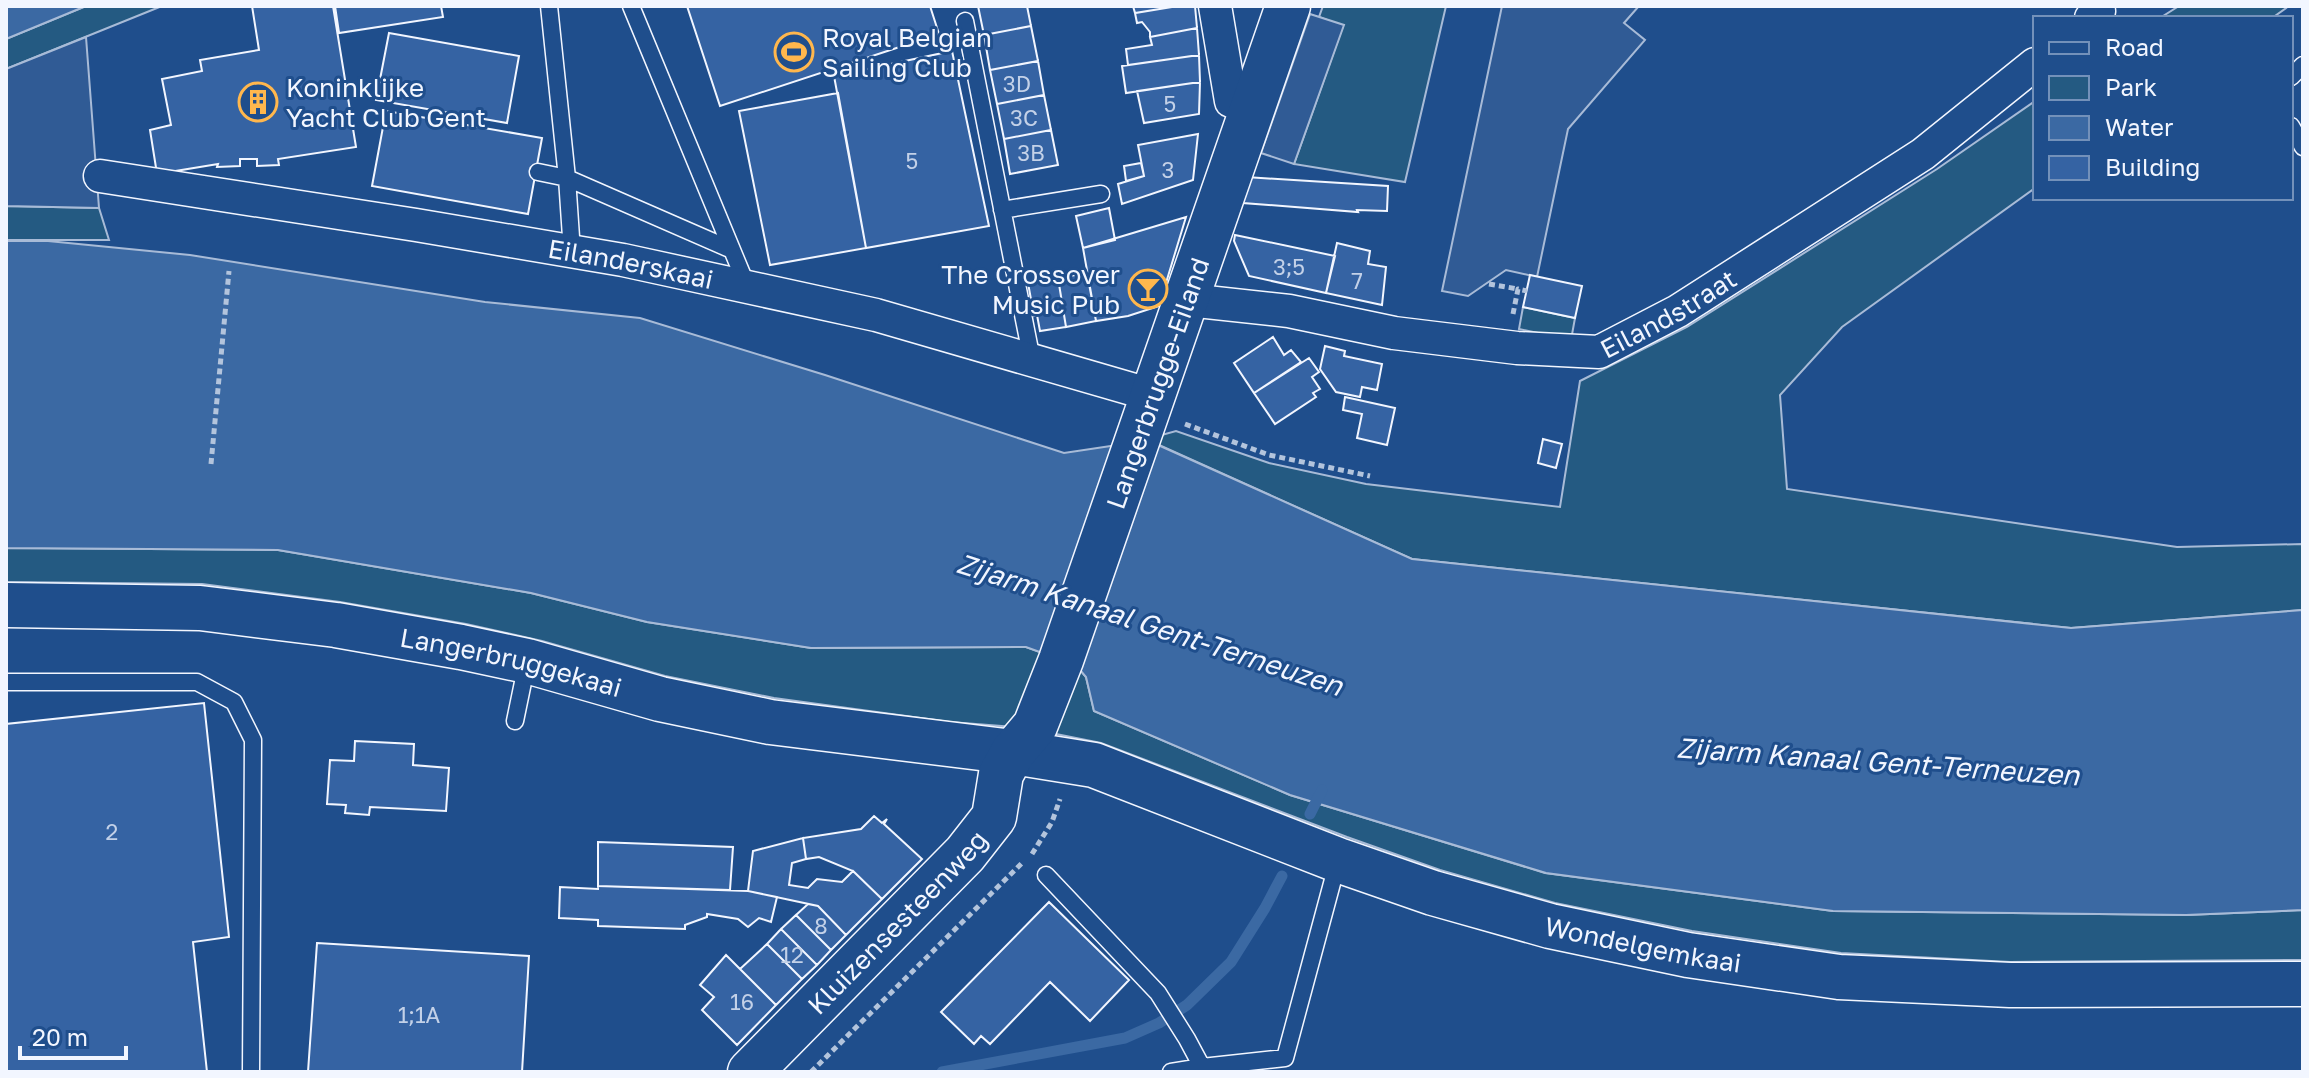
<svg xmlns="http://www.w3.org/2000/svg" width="2309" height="1078" font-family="'Golos Text',sans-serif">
  <rect width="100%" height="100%" fill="#1f4e8c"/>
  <!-- green -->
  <path fill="#245a82" stroke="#a8bbd7" stroke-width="2" d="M 86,6 L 162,6 L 6,69 L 6,39 Z
    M 1323,6 L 1446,6 L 1405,182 L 1294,164 L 1343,26 L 1319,17 Z
    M 2179,6 L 2289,6 L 2272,18 L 2160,18 Z
    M 2035,101 L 2035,188 L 1842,327 L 1780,395 L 1787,489 L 2177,547 L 2303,544 L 2303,610 L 2071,628 L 1412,559 L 1159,445 L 1158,436 L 1176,431 L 1269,463 L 1366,484 L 1560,507 L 1580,381 L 1687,327 L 1937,169 Z
    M 6,206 L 99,208 L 109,240 L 6,240 Z
    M 1523,307 L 1575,318 L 1571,340 L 1519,329 Z
    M 6,548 L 278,550 L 531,593 L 647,622 L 811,648 L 1026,647 L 1076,665 L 1086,677 L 1094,711 L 1290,795 L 1545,873 L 1833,911 L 2186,915 L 2303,910 L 2303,960 L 2010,962 L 1841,953 L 1692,931 L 1555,903 L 1440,870 L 1347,837 L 1101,743 L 1026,728 L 950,722 L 774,698 L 665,676 L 542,641 L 466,624 L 340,602 L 202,584 L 6,582 Z"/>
  <!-- parking -->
  <path fill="#305b95" stroke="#a8bbd7" stroke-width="2" d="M 1502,6 L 1639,6 L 1624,23 L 1645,40 L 1568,129 L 1537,277 L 1506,270 L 1468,296 L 1442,291 Z
    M 1310,14 L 1344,25 L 1294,164 L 1261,153 Z
    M 86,37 L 99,208 L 6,206 L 6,69 Z"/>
  <!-- water -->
  <path fill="#3b69a3" stroke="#a8bbd7" stroke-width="2" d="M 6,6 L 86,6 L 6,39 Z
    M 6,241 L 48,241 L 190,255 L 485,302 L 640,318 L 825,375 L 1064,453 L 1124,444 L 1158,445 L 1412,559 L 2071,628 L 2303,610 L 2303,910 L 2186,915 L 1833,911 L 1546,873 L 1290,795 L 1094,711 L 1086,677 L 1076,665 L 1026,647 L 811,648 L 647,622 L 531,593 L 278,550 L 6,548 Z"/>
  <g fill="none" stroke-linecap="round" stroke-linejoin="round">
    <!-- stream -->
    <path stroke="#3b69a3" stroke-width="11" d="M 1310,814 L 1322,790
      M 942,1072 L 1125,1038 L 1159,1023 L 1187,1005 L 1231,962 L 1265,908 L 1282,876"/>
  </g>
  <!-- building -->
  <path fill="#3563a3" stroke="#f2f6ff" stroke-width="2" d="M 252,6 L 333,6 L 356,147 L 278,159 L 279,165 L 257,166 L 257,159 L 240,159 L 240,166 L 217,167 L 218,164 L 157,174 L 150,130 L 171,125 L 162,79 L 202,71 L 200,60 L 259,50 Z
    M 335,6 L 441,6 L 443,17 L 339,33 Z
    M 687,6 L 930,6 L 939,34 L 720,106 Z
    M 978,6 L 1027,6 L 1031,26 L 984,35 Z
    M 1133,6 L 1178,6 L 1135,13 Z
    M 1178,6 L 1195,6 L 1197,28 L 1150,37 L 1150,32 L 1142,22 L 1137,23 L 1135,13 Z
    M 1031,26 L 1038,61 L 990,70 L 984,35 Z
    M 1197,28 L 1199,55 L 1128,65 L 1126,49 L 1152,45 L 1150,37 Z
    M 389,33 L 519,56 L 507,123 L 376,100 Z
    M 952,51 L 989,226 L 866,248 L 834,76 Z
    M 1199,55 L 1200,82 L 1126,93 L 1122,66 Z
    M 1038,61 L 1044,95 L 997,104 L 990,70 Z
    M 1200,82 L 1199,114 L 1144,123 L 1137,91 Z
    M 838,93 L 866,248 L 770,265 L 739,111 Z
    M 1044,95 L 1051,130 L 1004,139 L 997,104 Z
    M 386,111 L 542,138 L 528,214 L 372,186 Z
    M 1051,130 L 1058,165 L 1010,174 L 1004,139 Z
    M 1198,134 L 1193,180 L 1122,204 L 1118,184 L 1144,176 L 1138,145 Z
    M 1141,163 L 1144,176 L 1126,181 L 1124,166 Z
    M 1246,177 L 1388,186 L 1387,211 L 1357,210 L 1358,212 L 1243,203 Z
    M 1109,208 L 1115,240 L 1083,248 L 1076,216 Z
    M 1186,217 L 1159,306 L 1128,316 L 1096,321 L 1083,248 Z
    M 1235,235 L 1335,256 L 1326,293 L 1249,276 L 1234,241 Z
    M 1337,243 L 1370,251 L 1368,264 L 1386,267 L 1382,305 L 1326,293 Z
    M 1087,273 L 1096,321 L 1066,327 L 1058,278 Z
    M 1530,275 L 1582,286 L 1575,318 L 1523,307 Z
    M 1058,278 L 1066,327 L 1040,331 L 1037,315 L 1034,316 L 1028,283 Z
    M 1273,337 L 1284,355 L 1291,350 L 1301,362 L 1254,393 L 1234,363 Z
    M 1325,346 L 1345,351 L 1344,356 L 1382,364 L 1377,390 L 1362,387 L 1360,397 L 1336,392 L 1320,369 Z
    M 1309,358 L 1319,372 L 1312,377 L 1320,389 L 1313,393 L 1316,397 L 1275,424 L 1254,393 Z
    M 1345,397 L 1395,408 L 1387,445 L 1357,438 L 1362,414 L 1343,410 Z
    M 1543,439 L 1562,444 L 1556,468 L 1538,463 Z
    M 204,703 L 229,937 L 193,942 L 207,1072 L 6,1072 L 6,724 Z
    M 355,741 L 414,744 L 413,765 L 449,768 L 446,811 L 370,807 L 369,815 L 345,813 L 346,805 L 327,804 L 330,760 L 354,761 Z
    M 874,816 L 882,823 L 887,819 L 884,824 L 922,859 L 882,899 L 853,871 L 819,857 L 806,859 L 803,838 L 861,829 Z
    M 803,838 L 806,859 L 792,863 L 789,885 L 808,888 L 817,879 L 842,882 L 853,871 L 882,899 L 846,935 L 818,906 L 748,891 L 753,851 Z
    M 598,842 L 733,847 L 730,890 L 598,886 Z
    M 598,886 L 748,891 L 777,897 L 771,922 L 759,918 L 748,927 L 738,919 L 707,914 L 707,917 L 685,925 L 685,929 L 598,926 L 598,920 L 559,918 L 560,887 L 598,889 Z
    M 1049,902 L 1129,980 L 1090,1021 L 1050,982 L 990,1044 L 981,1036 L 974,1044 L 941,1012 Z
    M 808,904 L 818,906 L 846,935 L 831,950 L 796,915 Z
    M 796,915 L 831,950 L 817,965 L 781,929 Z
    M 781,929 L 817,965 L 802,979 L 767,944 Z
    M 317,943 L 529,956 L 522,1072 L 308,1072 Z
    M 767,944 L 802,979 L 776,1005 L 740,969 Z
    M 726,955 L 776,1005 L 737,1045 L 702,1010 L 714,997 L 700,985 Z"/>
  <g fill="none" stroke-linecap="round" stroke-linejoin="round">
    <defs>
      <path id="service" d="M 549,6 L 567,178 L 572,252
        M 631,6 L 747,286
        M 965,21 L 1032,360
        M 2291,77 L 2303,65
        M 2291,126 L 2303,147
        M 538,172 L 567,178 L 732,250
        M 1002,210 L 1101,194
        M 6,682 L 197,682 L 234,702 L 253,740 L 251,1072
        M 515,721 L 527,663
        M 1046,875 L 1158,993 L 1187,1039 L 1202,1067 L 1171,1072
        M 1202,1067 L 1285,1058 L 1338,861"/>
      <g id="minor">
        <path d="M 1215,6 L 1231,101 L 1252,108"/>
        <path d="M 2091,18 L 2099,11"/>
        <path id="s1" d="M 100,176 L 416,225 L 623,260 L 876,315 L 1152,395"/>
        <path id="s2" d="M 1188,300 L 1289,311 L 1394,333 L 1517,348 L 1599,352 L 1678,311 L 1923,154 L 2035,64"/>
      </g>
      <g id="secondary">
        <path id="s3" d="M 6,605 L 200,608 L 336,625 L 461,647 L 527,661 L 660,699 L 770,722 L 1013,752 L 1094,765 L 1338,860 L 1433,893 L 1550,926 L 1688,955 L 1839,977 L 2010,985 L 2303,984"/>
        <path id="s4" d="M 750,1072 L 965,854 L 994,817 L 1001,774 L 1013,752 L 1035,726 L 1061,660 L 1288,6"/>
      </g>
    </defs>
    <!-- service casing -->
    <use href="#service" stroke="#f2f6ff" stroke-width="19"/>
    <!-- minor casing -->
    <use href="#minor" stroke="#f2f6ff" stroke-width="35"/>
    <!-- secondary casing -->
    <use href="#secondary" stroke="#f2f6ff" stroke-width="47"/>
    <!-- path -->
    <path stroke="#b3c4dc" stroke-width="5" stroke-dasharray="6 4" stroke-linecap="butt" d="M 1489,284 L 1518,289
      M 1513,314 L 1518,289 L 1527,291
      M 1185,424 L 1269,455 L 1370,476
      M 211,464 L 229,271
      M 1032,854 L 1052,822 L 1060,799
      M 811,1072 L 1022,863"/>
    <!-- service -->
    <use href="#service" stroke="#1f4e8c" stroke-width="16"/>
    <!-- minor -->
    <use href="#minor" stroke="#1f4e8c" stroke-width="32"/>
    <!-- secondary -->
    <use href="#secondary" stroke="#1f4e8c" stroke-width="44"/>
  </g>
  <!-- icons -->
  <defs>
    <symbol id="stadium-ring" viewBox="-11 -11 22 22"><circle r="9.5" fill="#1f4e8c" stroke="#ffb74d" stroke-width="1.5"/><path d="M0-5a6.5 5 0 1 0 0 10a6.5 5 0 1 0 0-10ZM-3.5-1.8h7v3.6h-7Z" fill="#ffb74d"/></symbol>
    <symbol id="building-ring" viewBox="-11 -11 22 22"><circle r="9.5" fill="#1f4e8c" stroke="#ffb74d" stroke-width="1.5"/><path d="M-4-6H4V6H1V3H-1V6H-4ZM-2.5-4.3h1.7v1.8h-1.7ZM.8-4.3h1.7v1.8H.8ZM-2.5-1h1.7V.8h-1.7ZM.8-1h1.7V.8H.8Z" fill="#ffb74d"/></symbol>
    <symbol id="bar-ring" viewBox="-11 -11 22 22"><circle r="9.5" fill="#1f4e8c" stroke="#ffb74d" stroke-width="1.5"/><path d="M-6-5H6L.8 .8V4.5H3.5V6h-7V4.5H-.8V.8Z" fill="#ffb74d"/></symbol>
  </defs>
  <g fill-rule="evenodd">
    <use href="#stadium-ring" x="772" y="30" width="44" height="44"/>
    <use href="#building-ring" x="236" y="80" width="44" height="44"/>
    <use href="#bar-ring" x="1126" y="267" width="44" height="44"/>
  </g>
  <g text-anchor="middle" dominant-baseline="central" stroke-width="6" stroke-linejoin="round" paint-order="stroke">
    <!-- number labels -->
    <g font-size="22" fill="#c3d1e8">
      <text x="1017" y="83">3D</text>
      <text x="1170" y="103">5</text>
      <text x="1024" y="117">3C</text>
      <text x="1031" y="152">3B</text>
      <text x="912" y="160">5</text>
      <text x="1168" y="169">3</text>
      <text x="1289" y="266">3;5</text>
      <text x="1357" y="280">7</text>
      <text x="112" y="831">2</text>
      <text x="821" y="925">8</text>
      <text x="792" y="954">12</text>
      <text x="742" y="1001">16</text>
      <text x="419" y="1014">1;1A</text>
    </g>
    <!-- poi labels -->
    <g font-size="26" fill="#f2f6ff" stroke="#1f4e8c" text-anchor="start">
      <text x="822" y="37">Royal Belgian<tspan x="822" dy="30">Sailing Club</tspan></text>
      <text x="286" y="87">Koninklijke<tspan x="286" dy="30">Yacht Club Gent</tspan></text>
      <text x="1120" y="274" text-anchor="end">The Crossover<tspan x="1120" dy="30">Music Pub</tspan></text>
    </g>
    <!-- street labels -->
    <g font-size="26" fill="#f2f6ff" stroke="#1f4e8c">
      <text stroke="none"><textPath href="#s1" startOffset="538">Eilanderskaai</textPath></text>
      <text stroke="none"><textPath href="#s2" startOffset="494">Eilandstraat</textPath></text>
      <text stroke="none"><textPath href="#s4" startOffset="820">Langerbrugge-Eiland</textPath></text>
      <text stroke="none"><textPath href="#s3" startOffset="510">Langerbruggekaai</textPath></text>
      <text stroke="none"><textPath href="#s4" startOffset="210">Kluizensesteenweg</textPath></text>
      <text stroke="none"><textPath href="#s3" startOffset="1682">Wondelgemkaai</textPath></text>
    </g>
    <!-- water labels -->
    <g font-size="28" font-style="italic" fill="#f2f6ff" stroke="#1f4e8c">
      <text transform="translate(1150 624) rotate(18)">Zijarm Kanaal Gent-Terneuzen</text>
      <text transform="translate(1878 761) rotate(4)">Zijarm Kanaal Gent-Terneuzen</text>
    </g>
  </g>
  <!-- border -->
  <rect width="2309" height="1078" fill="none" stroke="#f2f6ff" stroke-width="16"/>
  <!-- legend -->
  <rect x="2033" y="16" width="260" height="184" fill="#1f4e8c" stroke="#7391ba" stroke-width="2"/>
  <rect x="2049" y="42" width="40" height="12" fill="#1f4e8c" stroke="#7391ba" stroke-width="2"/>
  <text x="2105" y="56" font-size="24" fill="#f2f6ff">Road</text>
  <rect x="2049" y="76" width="40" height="24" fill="#245a82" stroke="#7391ba" stroke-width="2"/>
  <text x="2105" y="96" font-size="24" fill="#f2f6ff">Park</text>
  <rect x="2049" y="116" width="40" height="24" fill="#3b69a3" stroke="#7391ba" stroke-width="2"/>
  <text x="2105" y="136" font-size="24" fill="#f2f6ff">Water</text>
  <rect x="2049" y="156" width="40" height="24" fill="#3563a3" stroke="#7391ba" stroke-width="2"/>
  <text x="2105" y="176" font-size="24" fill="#f2f6ff">Building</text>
  <!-- scale -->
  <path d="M20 1046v12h106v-12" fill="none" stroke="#f2f6ff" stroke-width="4"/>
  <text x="32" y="1046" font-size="24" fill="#f2f6ff" stroke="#1f4e8c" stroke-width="6" paint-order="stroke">20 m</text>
</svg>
